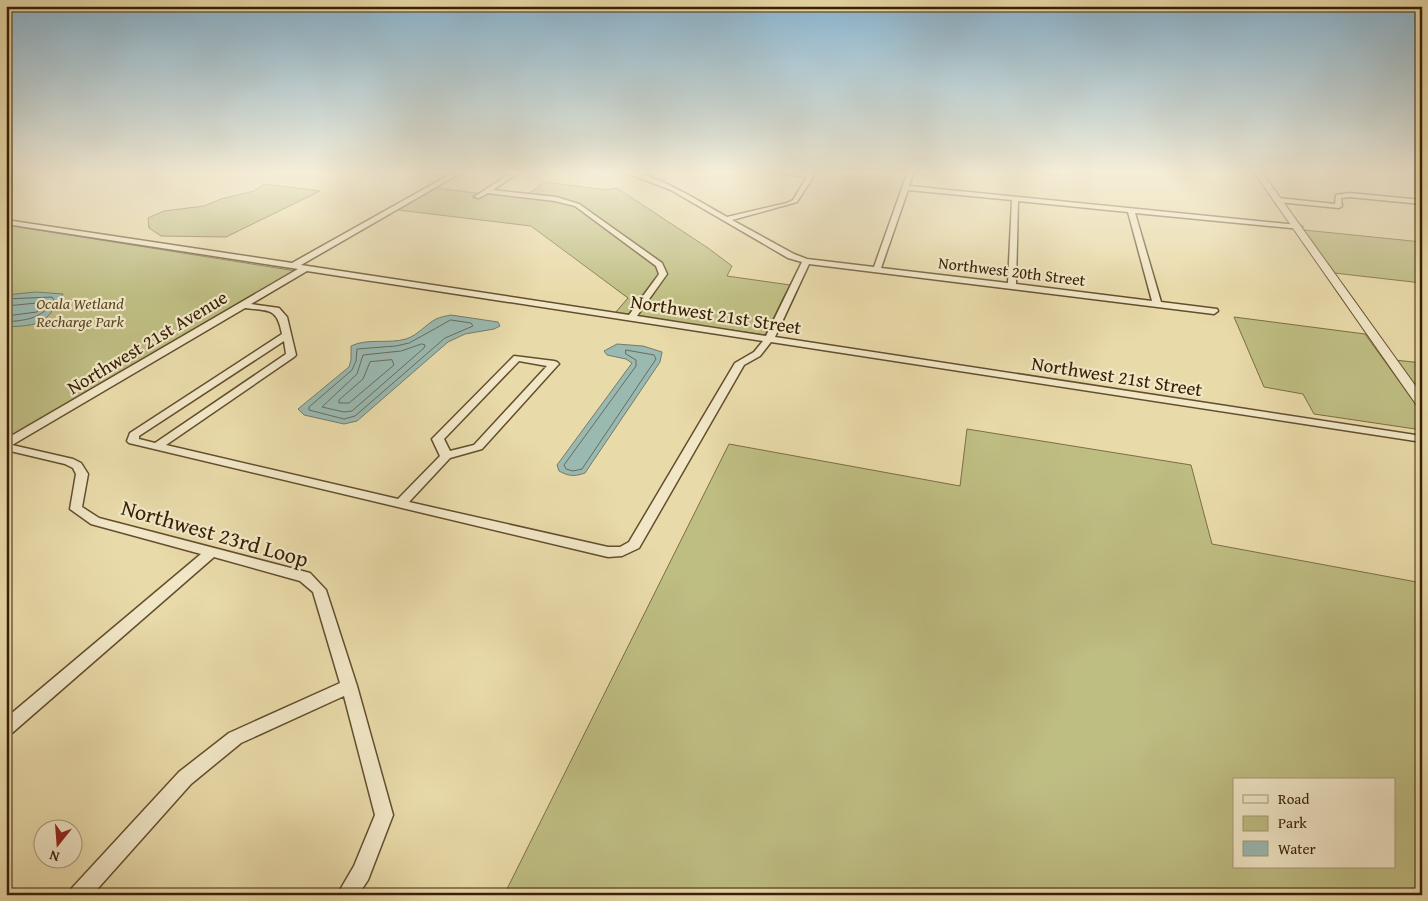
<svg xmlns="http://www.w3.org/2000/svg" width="1428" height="901" font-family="'Gentium Book Plus',serif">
  <rect width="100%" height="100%" fill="#e9daa9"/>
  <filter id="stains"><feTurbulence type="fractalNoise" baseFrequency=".004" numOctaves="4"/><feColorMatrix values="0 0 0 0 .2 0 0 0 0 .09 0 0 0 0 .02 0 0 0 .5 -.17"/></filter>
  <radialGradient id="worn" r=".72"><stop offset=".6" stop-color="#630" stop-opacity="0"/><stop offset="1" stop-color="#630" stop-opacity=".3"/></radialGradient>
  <!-- green -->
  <path fill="#bebd82" stroke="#7b6e44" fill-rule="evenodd" d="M 544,182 L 607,190 L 617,188 L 708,248 L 732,266 L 727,276 L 790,285 L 765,335 L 615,313 L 628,298 L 531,226 L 398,210 L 435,188 L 485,194 L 527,195 Z
    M 264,184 L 320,191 L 226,237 L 161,236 L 149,228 L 148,218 L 164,211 L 204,206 L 221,199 L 254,191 Z
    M 6,225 L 296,271 L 6,441 Z
    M 1304,230 L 1422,242 L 1422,283 L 1334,273 Z
    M 1234,317 L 1365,334 L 1422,413 L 1422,430 L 1314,414 L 1303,394 L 1264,387 Z
    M 1395,360 L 1422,363 L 1422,384 L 1412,383 Z
    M 967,429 L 1191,465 L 1212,544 L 1422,583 L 1422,895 L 504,895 L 729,444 L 960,486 ZM 1234,780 L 1394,780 L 1394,867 L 1234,867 Z"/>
  <!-- water -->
  <path fill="#9ab9b1" stroke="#737c6c" d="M 36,292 L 63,294 C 45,325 42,325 6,327 L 6,295 Z
    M 451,315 L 498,322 L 500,326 L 494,329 L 465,334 L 448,342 L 357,421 L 344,424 L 304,415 L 298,409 L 349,367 L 351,360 L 351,346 C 367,338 389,344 406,339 C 418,335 425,325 436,319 C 440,317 446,316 451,315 Z
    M 617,344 L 643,346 L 662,352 L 660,362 L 585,473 C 574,477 568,476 559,471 L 557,465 L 632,363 L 626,359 L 607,355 L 604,351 Z"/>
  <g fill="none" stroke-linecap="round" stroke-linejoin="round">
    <!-- shore -->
    <path stroke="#696c5b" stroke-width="1" d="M 6,299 L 52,297 L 54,300 C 42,319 27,320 6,322
      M 6,306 L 37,303 L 43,305 L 37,312 L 6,316
      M 451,320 L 471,323 L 473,326 L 445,338 L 355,416 L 344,419 L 309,410 L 309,407 L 352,370 L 356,361 L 357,349 L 396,346 L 409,343 Z
      M 422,344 L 425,345 L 424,348 L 352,411 L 344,412 L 322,407 L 357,374 L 363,355 L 401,351 Z
      M 626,350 L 654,355 L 656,359 L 582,469 L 573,471 L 566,469 L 564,465 L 636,366 L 636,360 L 626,354 Z
      M 392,360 L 394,365 L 349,403 L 339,403 L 339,400 L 363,379 L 370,362 Z"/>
    <defs>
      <path id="minor" d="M 456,171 L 464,171 L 301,265 L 629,315 L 657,277 L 659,274 L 656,266 L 575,206 L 555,201 L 488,193 L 479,198 L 474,197 L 514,171 L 521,171 L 493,190 L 556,197 L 579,204 L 662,263 L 667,274 L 637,316 L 766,336 L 802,262 L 788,258 L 671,190 L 622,171 C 652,171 700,202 727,217 L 787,203 L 793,200 L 807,177 L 762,171 L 809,174 L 811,171 L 817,171 L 797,202 L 732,220 L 794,254 L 807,259 L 874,267 L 907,174 L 910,172 L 913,174 L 909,186 L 1298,225 L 1302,227 L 1301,229 L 1135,213 L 1161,302 L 1217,309 L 1218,311 L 1214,314 L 809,264 L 775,337 L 1422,436 L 1422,442 L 771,342 L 760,356 L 744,365 L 639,548 L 622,556 L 608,557 L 129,443 L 127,441 L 130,433 L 282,334 C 277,307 269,311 245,308 L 12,445 L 73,459 L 81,463 L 88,474 L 82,507 L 99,518 L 310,573 L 326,590 L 357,686 L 393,815 L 368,880 L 358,895 L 337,895 L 354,866 L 375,815 L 344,696 L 241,743 L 191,784 L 92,895 L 69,895 L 72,888 L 179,772 L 229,733 L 340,683 L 313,592 L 300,581 L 214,557 L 12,733 L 6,735 L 6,718 L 201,554 L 91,524 L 70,509 L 76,474 L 73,468 L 65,464 L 6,450 L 6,439 L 298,269 L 6,224 L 6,220 L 292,263 ZM 908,190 L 1012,200 L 1008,283 L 881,268 ZM 1018,201 L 1128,212 L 1152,301 L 1016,284 ZM 307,271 L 763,341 L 754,352 L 735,363 L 629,542 L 620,547 L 608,547 L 409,502 L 450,458 L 482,449 L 557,366 L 559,364 L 557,362 L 554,361 L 514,356 L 434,437 L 432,439 L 440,456 L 398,499 L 166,445 L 294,357 L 296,355 L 287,317 L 279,308 L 251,304 ZM 284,341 L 286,354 L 155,443 L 139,439 L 139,436 ZM 519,361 L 547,366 L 474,445 L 450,451 L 444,439 Z
        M 1349,193 L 1422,200 L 1422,204 L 1349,197 L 1341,198 L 1342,206 L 1339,208 L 1278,202 L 1275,200 L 1278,198 L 1335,204 L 1336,195 Z"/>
      <path id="tertiary" d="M 1253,171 L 1261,171 L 1422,395 L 1422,408 L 1418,407 Z"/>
    </defs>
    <!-- minor casing -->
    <use href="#minor" stroke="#644e2e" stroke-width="3"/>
    <!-- tertiary casing -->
    <use href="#tertiary" stroke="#644e2e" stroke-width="2"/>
    <!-- minor -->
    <use href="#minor" fill="#f1e7c7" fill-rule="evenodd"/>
    <!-- tertiary -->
    <use href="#tertiary" fill="#f1e7c7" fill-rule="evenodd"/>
  </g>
  <!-- sky -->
  <linearGradient id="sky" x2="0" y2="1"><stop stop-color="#89b6d2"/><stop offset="0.58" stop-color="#f5eed8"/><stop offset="1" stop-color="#f5eed8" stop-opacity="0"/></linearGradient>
  <rect width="1428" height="297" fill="url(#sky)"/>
  <g text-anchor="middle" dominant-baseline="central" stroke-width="4.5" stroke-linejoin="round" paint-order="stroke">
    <!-- far-street labels -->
    <g font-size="16" fill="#382005" stroke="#f1e7c7">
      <text transform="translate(1012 271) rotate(7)">Northwest 20th Street</text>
    </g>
    <!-- far-park labels -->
    <g font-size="16" font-style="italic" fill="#5a4724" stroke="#f1e7c7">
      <text x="80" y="303">Ocala Wetland<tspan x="80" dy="18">Recharge Park</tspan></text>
    </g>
    <!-- street labels -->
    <g font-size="19" fill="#382005" stroke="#f1e7c7">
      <text transform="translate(716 314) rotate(9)">Northwest 21st Street</text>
      <text transform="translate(147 342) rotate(-31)">Northwest 21st Avenue</text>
      <text transform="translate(1117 376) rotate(9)">Northwest 21st Street</text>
    </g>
    <!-- near-street labels -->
    <g font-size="22" fill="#382005" stroke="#f1e7c7">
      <text transform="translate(215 533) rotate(16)">Northwest 23rd Loop</text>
    </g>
  </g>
  <!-- margin -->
  <rect width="1428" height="901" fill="none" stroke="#e9daa9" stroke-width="25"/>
  <rect x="8" y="8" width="1413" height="886" fill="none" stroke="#382005" stroke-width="2.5"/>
  <rect x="12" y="12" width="1403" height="876" fill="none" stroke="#382005"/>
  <!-- legend -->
  <rect x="1233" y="778" width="162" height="90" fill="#f1e7c7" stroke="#a79779"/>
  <rect x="1243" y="795" width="25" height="8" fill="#f1e7c7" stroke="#a79779"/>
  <text x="1278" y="804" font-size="15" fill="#382005">Road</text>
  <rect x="1243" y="816" width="25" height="15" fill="#bebd82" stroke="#a79779"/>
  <text x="1278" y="828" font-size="15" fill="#382005">Park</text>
  <rect x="1243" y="841" width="25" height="15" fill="#9ab9b1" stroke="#a79779"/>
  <text x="1278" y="854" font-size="15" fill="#382005">Water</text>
  <!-- north arrow -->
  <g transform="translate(58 844) rotate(197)"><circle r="24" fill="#f1e7c7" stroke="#a79779"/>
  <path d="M0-4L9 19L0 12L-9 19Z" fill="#8f2418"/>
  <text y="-8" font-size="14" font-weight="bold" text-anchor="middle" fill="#382005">N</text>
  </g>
  <rect width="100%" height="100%" filter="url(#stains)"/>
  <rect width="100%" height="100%" fill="url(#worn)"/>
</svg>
